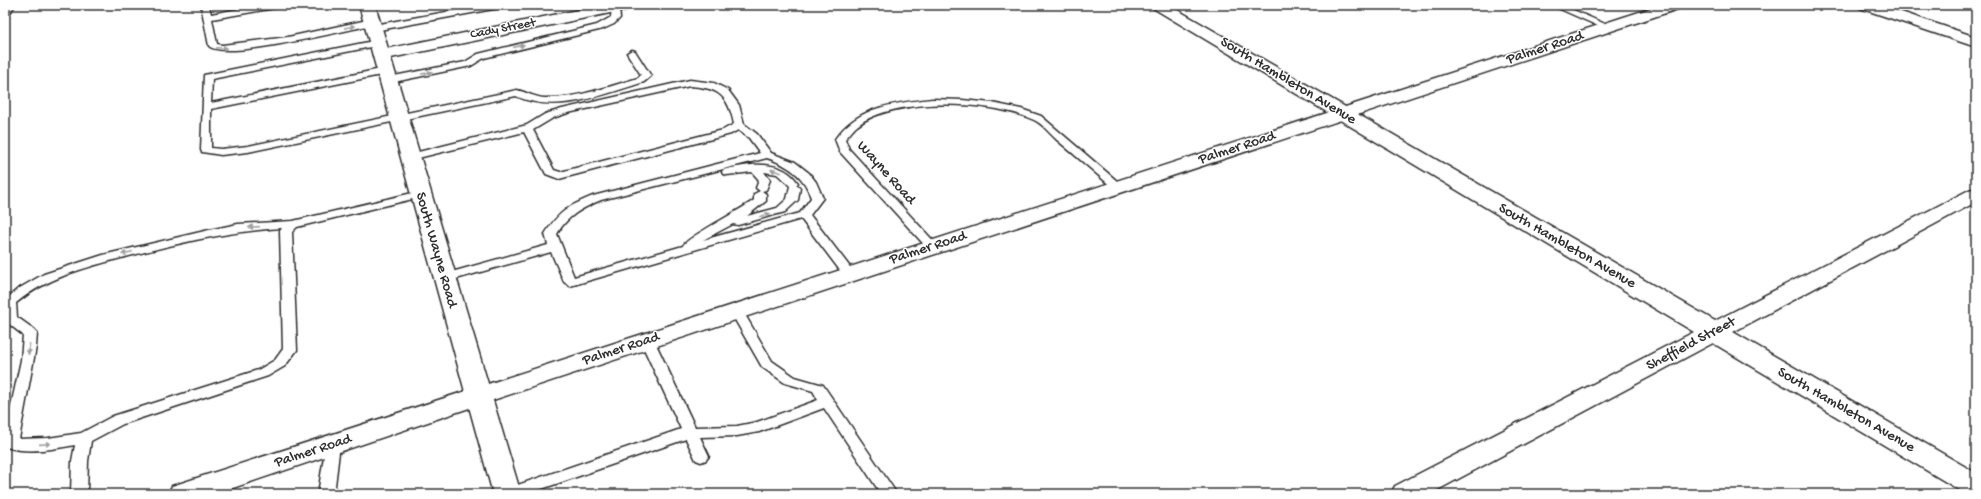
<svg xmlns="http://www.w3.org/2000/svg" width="1981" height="499" font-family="'Gochi Hand',sans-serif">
  <rect width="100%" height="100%" fill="#fff"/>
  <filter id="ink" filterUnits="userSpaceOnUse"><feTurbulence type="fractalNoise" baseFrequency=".025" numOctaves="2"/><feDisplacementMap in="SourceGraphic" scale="8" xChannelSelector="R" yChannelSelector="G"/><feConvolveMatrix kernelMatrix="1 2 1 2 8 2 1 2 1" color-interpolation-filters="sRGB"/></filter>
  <g filter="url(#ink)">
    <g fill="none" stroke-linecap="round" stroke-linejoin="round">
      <defs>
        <path id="service" d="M 201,5 L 209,5 L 211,14 L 261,5 L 279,5 L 275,8 L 212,19 L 217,44 L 222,45 L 288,37 L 372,19 L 376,22 L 372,25 C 347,30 223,61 209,46 Z
          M 485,5 L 503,5 L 499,8 L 374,31 L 370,28 L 374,25 Z
          M 612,5 L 617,5 L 619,7 L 620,18 L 614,24 L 603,29 L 484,58 L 471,66 L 389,83 L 384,80 L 389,77 L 465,62 L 478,54 L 597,25 L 611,17 Z
          M 1551,5 L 1562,5 L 1612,27 L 1611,29 L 1605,29 Z
          M 378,40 L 382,43 L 381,45 L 212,79 L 211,103 L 386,68 L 391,71 L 386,74 L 211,109 L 211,148 L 221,149 L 248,146 L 517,90 C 526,92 534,97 544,98 C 575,99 608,87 638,78 L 641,75 L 627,53 L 632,50 L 635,51 L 651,76 L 644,82 C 605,94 556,115 516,96 L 248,152 L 221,155 L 202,152 L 201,150 L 204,75 Z
          M 690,80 L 714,83 L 728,90 L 739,105 L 744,124 L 757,134 L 771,153 L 795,162 L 809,173 L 816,182 L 823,198 L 810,215 L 853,271 L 855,274 L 853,277 L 845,277 L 801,219 L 570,286 L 564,282 L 551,252 L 449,281 L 441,281 L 439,278 L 441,275 L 548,245 L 545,234 C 559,211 569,206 593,196 L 760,153 L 749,138 L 738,130 L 731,134 L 559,179 L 546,174 L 524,132 L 410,160 L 405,157 L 406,155 L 527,125 L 545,114 L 562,109 ZM 690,86 C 719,88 728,95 734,124 L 723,130 L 560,172 L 554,170 L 533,130 L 553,118 L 568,113 ZM 767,158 C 788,165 805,176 811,198 L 800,213 L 703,240 L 733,224 L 738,225 L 785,212 L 798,200 L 800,188 L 796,185 L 798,183 C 782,158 748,164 723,170 L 722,172 L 723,174 L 727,175 L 752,172 L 759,180 L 756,188 L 760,191 L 754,194 L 754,200 C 743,209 684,239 683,246 L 574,277 L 557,234 C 567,216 582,208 601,200 ZM 764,172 L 777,174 L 790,186 L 787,199 L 777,208 L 747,216 L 766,201 L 766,194 L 762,191 L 766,190 L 770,180 Z
          M 932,99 L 962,100 L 992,103 L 1021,109 L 1041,116 L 1124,187 L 1122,189 L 1114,189 C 1095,172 1076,156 1057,140 C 1049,133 1043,124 1034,120 C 994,101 893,96 857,126 C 853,129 849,135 845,139 L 849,149 L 939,247 L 933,251 L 929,250 L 840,152 L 835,139 C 858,106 895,103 932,99 Z
          M 421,191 L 427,194 L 425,196 L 297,227 L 292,232 L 297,350 L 285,366 L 268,376 L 123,424 L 91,441 L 88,461 L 87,494 L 71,494 L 72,461 L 75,445 C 53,449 28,454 6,447 L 6,429 L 21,360 L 23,335 L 5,321 L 5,300 L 18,289 L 44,274 L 103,255 L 209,230 L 238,224 L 293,221 ZM 282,228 L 280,231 L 283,349 L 275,360 L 258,370 L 113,416 L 81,433 L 48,438 L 19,439 L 36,347 L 37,333 L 35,330 L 17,317 L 16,303 C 50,275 92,266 133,255 C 183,242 231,231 282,228 Z
          M 736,307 L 741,308 L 772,361 L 795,377 L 823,385 L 897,494 L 881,494 L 824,408 L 759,432 L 737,436 L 700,437 L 709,456 L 706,460 L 701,462 L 696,460 L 686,439 L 527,494 L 501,494 L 503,490 L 681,429 L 640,340 L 642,337 L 652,337 L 654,340 L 695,427 L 737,426 L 757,422 L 818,400 L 813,391 L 785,383 L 762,367 L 730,311 L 731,308 Z
          M 333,439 L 338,440 L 340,444 L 334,494 L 318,494 L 326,444 L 328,440 Z"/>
        <path id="minor" d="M 5,5 L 15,5 L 10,13 L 5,15 Z
          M 602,5 L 633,5 L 630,8 L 625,10 L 381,60 L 375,59 L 373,55 L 375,51 L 381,50 Z
          M 1150,5 L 1169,5 L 1715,321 L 1969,190 L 1976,188 L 1976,202 L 1733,332 L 1976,473 L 1976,494 L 1966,494 L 1713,343 L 1430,494 L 1391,494 L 1395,486 L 1694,332 L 1153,8 Z
          M 1857,5 L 1880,5 L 1976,37 L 1976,47 L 1860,8 Z"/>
        <path id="tertiary" d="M 1661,5 L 1684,5 L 1681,8 L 487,402 L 215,494 L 168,494 L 172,486 Z"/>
        <path id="secondary" d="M 359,5 L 375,5 L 521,494 L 493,494 Z"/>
      </defs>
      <!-- service casing -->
      <use href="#service" stroke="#2b2b2b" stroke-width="3"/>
      <!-- minor casing -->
      <use href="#minor" stroke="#2b2b2b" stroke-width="3"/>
      <!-- tertiary casing -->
      <use href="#tertiary" stroke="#2b2b2b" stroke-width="3"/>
      <!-- secondary casing -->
      <use href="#secondary" stroke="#2b2b2b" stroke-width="3"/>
      <!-- service -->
      <use href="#service" fill="#fff" fill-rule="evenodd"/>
      <!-- minor -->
      <use href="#minor" fill="#fff" fill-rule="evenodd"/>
      <!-- tertiary -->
      <use href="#tertiary" fill="#fff" fill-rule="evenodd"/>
      <!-- secondary -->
      <use href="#secondary" fill="#fff" fill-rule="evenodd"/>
    </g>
    <!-- one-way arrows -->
    <defs><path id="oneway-solid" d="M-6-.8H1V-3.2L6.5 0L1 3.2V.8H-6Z"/></defs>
    <g fill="#a0a0a0">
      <use href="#oneway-solid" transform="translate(350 27) rotate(-11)"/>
      <use href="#oneway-solid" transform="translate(519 46) rotate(-13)"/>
      <use href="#oneway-solid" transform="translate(222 48) rotate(2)"/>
      <use href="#oneway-solid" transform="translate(427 73) rotate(-11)"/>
      <use href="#oneway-solid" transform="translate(776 171) rotate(-164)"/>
      <use href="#oneway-solid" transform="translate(765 215) rotate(-17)"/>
      <use href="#oneway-solid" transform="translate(254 227) rotate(176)"/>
      <use href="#oneway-solid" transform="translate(127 253) rotate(165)"/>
      <use href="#oneway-solid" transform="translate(29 349) rotate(96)"/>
      <use href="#oneway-solid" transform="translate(45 444) rotate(-4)"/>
    </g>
  </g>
  <g text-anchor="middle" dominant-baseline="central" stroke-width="3" stroke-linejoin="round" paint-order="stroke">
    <!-- far-street labels -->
    <g font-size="13" fill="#2b2b2b" stroke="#fff">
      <text transform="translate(503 29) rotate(-11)">Cady Street</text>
    </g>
    <!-- street labels -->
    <g font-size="15" fill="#2b2b2b" stroke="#fff">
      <text transform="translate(1545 48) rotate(-18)">Palmer Road</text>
      <text transform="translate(1288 81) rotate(31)">South Hambleton Avenue</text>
      <text transform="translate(1237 148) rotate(-18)">Palmer Road</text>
      <text transform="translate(886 173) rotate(48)">Wayne Road</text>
      <text transform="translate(1567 246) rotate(30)">South Hambleton Avenue</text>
      <text transform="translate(928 248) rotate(-18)">Palmer Road</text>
      <text transform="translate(436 250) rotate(74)">South Wayne Road</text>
      <text transform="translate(1691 344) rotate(-28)">Sheffield Street</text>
      <text transform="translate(621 349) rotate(-18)">Palmer Road</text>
      <text transform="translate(1846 410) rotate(30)">South Hambleton Avenue</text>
      <text transform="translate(313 451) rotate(-18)">Palmer Road</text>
    </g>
  </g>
  <!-- margin -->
  <rect width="1981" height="499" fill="none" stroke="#fff" stroke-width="20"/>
  <rect x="10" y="10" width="1961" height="479" fill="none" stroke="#2b2b2b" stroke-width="1.5" filter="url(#ink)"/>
</svg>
